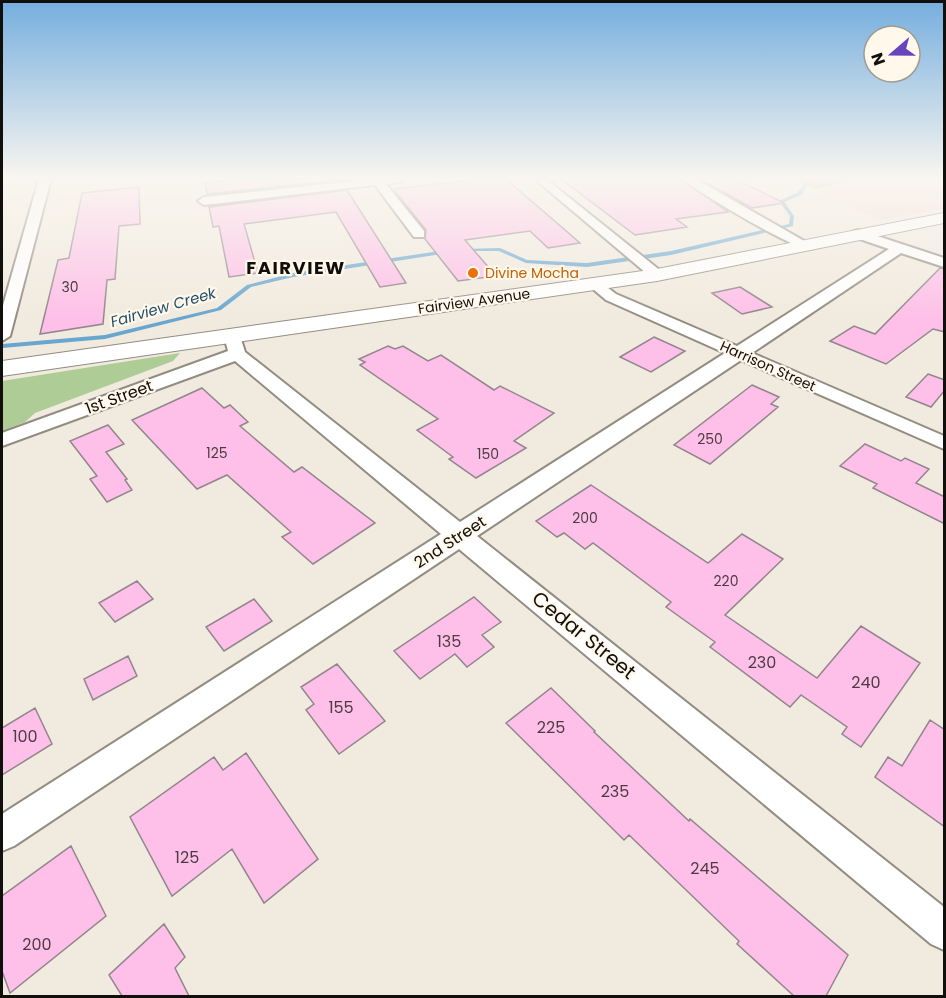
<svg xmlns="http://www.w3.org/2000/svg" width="946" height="998" font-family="Poppins,sans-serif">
  <rect width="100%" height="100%" fill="#f1eade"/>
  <!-- commercial -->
  <path fill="#f5dad9" d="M 859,179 L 944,179 L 944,209 L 880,220 L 816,189 Z"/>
  <!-- green -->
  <path fill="#aecc95" d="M 180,353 L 173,361 L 35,413 L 25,422 L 2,431 L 2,381 Z"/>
  <!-- forest -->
  <path fill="#9dbc81" d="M 794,179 L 859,179 L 816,189 Z"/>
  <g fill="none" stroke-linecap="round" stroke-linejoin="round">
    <!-- stream -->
    <path fill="#68a6cf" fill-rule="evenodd" d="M 807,179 L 811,179 L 801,195 L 784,202 L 794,216 L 793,226 L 671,255 L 587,267 L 526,263 L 499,251 L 461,251 L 459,250 L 461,249 L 500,248 L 527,260 L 587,263 L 671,251 L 789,224 L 790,216 L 779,201 L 797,193 Z
      M 446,250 L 449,252 L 448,253 L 293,277 L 251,287 L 221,310 L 105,339 L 2,348 L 2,344 L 105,335 L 217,308 L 247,285 L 293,273 Z"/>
  </g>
  <!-- building -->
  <path fill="#fec0e8" stroke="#92858d" stroke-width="1.5" d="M 241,179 L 340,179 L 341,180 L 207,194 L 205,183 Z
    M 483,179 L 506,179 L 580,243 L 548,248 L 530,231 L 465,240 L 496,276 L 458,281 L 425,239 L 426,230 L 393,189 Z
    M 561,179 L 681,179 L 728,212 L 676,219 L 687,227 L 635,235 Z
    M 700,179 L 736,179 L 784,203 L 752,208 Z
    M 139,187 L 140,224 L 119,226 L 115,279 L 107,280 L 103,324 L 40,334 L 58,260 L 69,258 L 82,193 Z
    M 347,190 L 406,283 L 380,287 L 336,212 L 244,224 L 258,273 L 229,277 L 219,226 L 213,227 L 209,207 Z
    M 940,268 L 945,269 L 945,332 L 933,329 L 886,364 L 830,341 L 854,326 L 875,334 Z
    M 740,287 L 772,307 L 742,314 L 712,293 Z
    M 654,337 L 685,351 L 651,372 L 620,357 Z
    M 388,346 L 395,349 L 403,346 L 428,361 L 441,355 L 494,390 L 500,386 L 554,413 L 514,441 L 526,448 L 476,478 L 449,459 L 453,457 L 417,430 L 438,419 L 360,365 L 365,362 L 359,359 Z
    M 928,374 L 945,380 L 945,390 L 931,407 L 906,397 Z
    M 752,385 L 779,397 L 771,404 L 778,407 L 710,464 L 674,445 Z
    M 202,388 L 224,408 L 230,405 L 248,422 L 240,426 L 294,472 L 302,467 L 375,523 L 313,564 L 282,537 L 291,532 L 227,475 L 197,489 L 132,420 Z
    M 108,425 L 124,444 L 106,452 L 127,479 L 125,480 L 132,490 L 107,502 L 90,479 L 97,476 L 70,441 Z
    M 865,444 L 901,461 L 905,458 L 929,469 L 916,483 L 945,497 L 945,524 L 873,488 L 877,484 L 840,466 Z
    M 591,485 L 708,563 L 742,534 L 783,559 L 725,615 L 817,678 L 861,626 L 920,663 L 861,747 L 842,734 L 847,727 L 801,695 L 790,707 L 710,647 L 715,642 L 666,607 L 671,602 L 593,543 L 585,549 L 564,533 L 557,537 L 536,521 Z
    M 137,581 L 153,599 L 115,622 L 99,603 Z
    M 474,597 L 501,622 L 482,635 L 494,647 L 467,667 L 455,654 L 420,679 L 394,651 Z
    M 254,599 L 272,621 L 224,651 L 206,627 Z
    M 128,656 L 137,676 L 93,700 L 84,679 Z
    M 337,664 L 385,721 L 339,754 L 306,710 L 314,704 L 301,687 Z
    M 551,688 L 595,731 L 594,732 L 689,821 L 690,819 L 848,955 L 826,996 L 794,996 L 737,944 L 739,941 L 629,835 L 624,840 L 506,723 Z
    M 35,708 L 52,744 L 2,775 L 2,728 Z
    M 930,720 L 945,730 L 945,827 L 875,777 L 888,757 L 902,766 Z
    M 246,753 L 318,859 L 264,903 L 232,849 L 172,896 L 130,817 L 214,757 L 223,770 Z
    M 71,846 L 106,916 L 10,993 L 2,971 L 2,896 Z
    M 164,924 L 185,957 L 175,968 L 189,996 L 122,996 L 109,975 Z"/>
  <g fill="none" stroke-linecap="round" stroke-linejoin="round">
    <defs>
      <path id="street" d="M 39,179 L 51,179 L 10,336 L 2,341 L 2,309 Z
        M 372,179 L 404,179 L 403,181 L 386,184 L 424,231 L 424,237 L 414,237 L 375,185 L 204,205 L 198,201 L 204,197 Z
        M 535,179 L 546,179 L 662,272 L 664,275 L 662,278 L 652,278 Z
        M 683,179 L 696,179 L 813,246 L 811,249 C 798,252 695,191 683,179 Z
        M 859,230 L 944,258 L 944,267 L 901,253 L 752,353 L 944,436 L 944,449 L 741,360 L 477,536 L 944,907 L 944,950 L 931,944 L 459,549 L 14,846 L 2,851 L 2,814 L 441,534 L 235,361 L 2,446 L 2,433 L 228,351 L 224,336 L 232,331 L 240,336 L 245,352 L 460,522 L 725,353 L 606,300 L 587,284 L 589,281 L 599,281 L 616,294 L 737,346 L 889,249 L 854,237 L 854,231 Z"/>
      <path id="secondary" d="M 944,213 L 944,223 L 657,281 L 2,376 L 2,361 L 657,269 Z"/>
    </defs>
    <!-- street casing -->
    <use href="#street" stroke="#938c81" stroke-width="4"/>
    <!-- secondary casing -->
    <use href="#secondary" stroke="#938c81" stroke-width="2"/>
    <!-- street -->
    <use href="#street" fill="#fff" fill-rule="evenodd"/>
    <!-- secondary -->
    <use href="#secondary" fill="#fff" fill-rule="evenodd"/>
  </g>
  <!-- sky -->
  <linearGradient id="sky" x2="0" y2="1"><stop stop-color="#75aede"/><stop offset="0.56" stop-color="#f9f6f0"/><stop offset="1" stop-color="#f9f6f0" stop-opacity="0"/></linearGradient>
  <rect width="946" height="318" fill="url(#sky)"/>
  <!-- markers -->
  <circle fill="#e8710a" stroke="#fff8eb" stroke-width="2" cx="473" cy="273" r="6"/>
  <g text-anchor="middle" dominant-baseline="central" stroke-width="4.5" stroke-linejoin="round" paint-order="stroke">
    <!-- far-food labels -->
    <g font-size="14" fill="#c56008" stroke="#fff8eb" text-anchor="start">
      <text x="485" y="273">Divine Mocha</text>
    </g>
    <!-- number labels -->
    <g font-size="14" fill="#4c3b42">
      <text x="70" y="287">30</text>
      <text x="710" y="439">250</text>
      <text x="217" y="453">125</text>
      <text x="488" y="454">150</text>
      <text x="585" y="518">200</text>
      <text x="726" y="581">220</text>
    </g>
    <!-- far-street labels -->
    <g font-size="14" fill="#110f0b" stroke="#fff8eb">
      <text transform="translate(474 301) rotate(-8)">Fairview Avenue</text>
      <text transform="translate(768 366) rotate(24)">Harrison Street</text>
    </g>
    <!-- far-water labels -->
    <g font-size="15" font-style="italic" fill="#20506d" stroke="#fff8eb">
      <text transform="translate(163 307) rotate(-16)">Fairview Creek</text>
    </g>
    <!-- street labels -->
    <g font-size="16" fill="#110f0b" stroke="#fff8eb">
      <text transform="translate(119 397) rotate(-20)">1st Street</text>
      <text transform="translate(450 542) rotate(-33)">2nd Street</text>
    </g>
    <!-- near-number labels -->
    <g font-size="16" fill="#4c3b42">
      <text x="449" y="641">135</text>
      <text x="762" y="662">230</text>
      <text x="866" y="682">240</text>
      <text x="341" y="707">155</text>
      <text x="551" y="727">225</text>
      <text x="25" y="736">100</text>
      <text x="615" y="791">235</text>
      <text x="187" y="857">125</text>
      <text x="705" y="868">245</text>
      <text x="37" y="944">200</text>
    </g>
    <!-- far-district labels -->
    <g font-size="18" font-weight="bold" letter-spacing="1.5" fill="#110f0b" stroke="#fff8eb">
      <text x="296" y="267">FAIRVIEW</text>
    </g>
    <!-- near-street labels -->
    <g font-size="20" fill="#110f0b" stroke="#fff8eb">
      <text transform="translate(584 635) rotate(39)">Cedar Street</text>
    </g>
  </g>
  <!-- border -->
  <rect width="946" height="998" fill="none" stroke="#110f0b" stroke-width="6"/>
  <!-- north arrow -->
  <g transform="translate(892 54) rotate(250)"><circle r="28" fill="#fff8eb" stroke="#a09b91" stroke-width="1.5"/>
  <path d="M0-4.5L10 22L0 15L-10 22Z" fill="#6744bc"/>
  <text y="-9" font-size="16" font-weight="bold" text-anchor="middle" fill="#110f0b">N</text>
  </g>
</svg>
